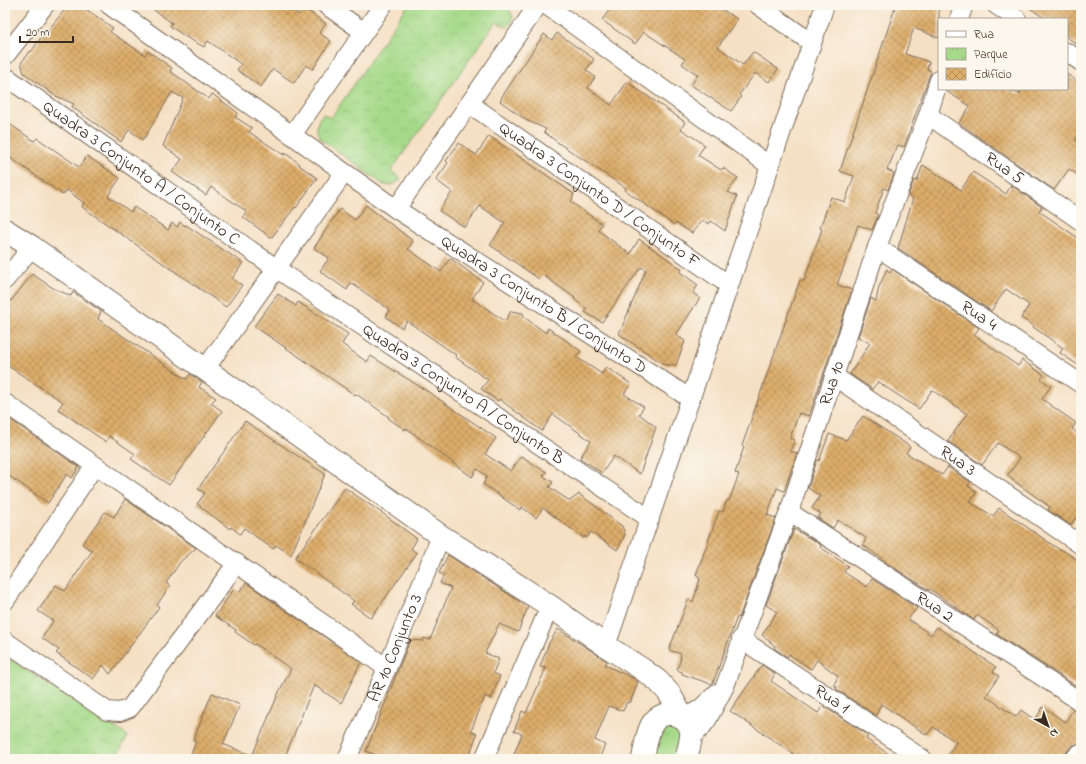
<svg xmlns="http://www.w3.org/2000/svg" width="1086" height="764" font-family="'Indie Flower',sans-serif">
  <defs>
    <pattern id="grass-tufts" width="24" height="20" patternUnits="userSpaceOnUse"><rect width="24" height="20" fill="#a6da8a"/><path d="M3 7l-1-3M5 7V3M7 7l1-3M15 17l-1-3M17 17v-4M19 17l1-3" fill="none" stroke="#90bb77"/></pattern>
    <pattern id="park-crowns" width="20" height="18" patternUnits="userSpaceOnUse"><rect width="20" height="18" fill="#a6da8a"/><path d="M2 6a3 3 0 1 1 6 0M12 15a3 3 0 1 1 6 0" fill="none" stroke="#90bb77"/></pattern>
    <pattern id="building-cross-hatch" width="8" height="8" patternUnits="userSpaceOnUse"><rect width="8" height="8" fill="#ddad6a"/><path d="M0 0l8 8M0 8l8-8" fill="none" stroke="#b48d57"/></pattern>
  </defs>
  <rect width="100%" height="100%" fill="#fbf7ec"/>
  <filter id="ink" filterUnits="userSpaceOnUse"><feTurbulence type="fractalNoise" baseFrequency=".025" numOctaves="2"/><feDisplacementMap in="SourceGraphic" scale="8" xChannelSelector="R" yChannelSelector="G"/><feConvolveMatrix kernelMatrix="1 2 1 2 8 2 1 2 1" color-interpolation-filters="sRGB"/></filter>
  <filter id="wash" filterUnits="userSpaceOnUse"><feTurbulence type="fractalNoise" baseFrequency=".012" numOctaves="4" result="noise"/><feDisplacementMap in="SourceGraphic" scale="16" xChannelSelector="R" yChannelSelector="G"/><feGaussianBlur stdDeviation="0.9" result="paint"/><feColorMatrix in="noise" values="0 0 0 0 0 0 0 0 0 0 0 0 0 0 0 0 0 1.4 0 .05"/><feComposite in="paint" operator="in"/></filter>
  <g filter="url(#wash)">
    <rect width="100%" height="100%" fill="#f5e0c4"/>
    <!-- grass -->
    <path fill="url(#grass-tufts)" stroke="#708254" d="M 679,721 L 684,759 L 654,759 L 659,733 L 665,724 Z"/>
    <!-- park -->
    <path fill="url(#park-crowns)" stroke="#708254" d="M 408,5 L 504,5 L 510,11 L 513,17 L 510,24 L 507,27 L 496,22 L 391,171 L 401,179 C 396,184 392,186 384,185 L 321,139 C 314,130 316,122 323,114 L 331,118 Z
      M 5,656 L 128,736 L 115,759 L 5,759 Z"/>
    <g id="blocks">
      <!-- building -->
      <path fill="url(#building-cross-hatch)" d="M 75,5 L 80,5 L 106,23 L 113,28 L 110,32 L 145,55 L 148,51 L 172,68 L 170,71 L 209,99 L 212,94 L 222,101 L 238,113 L 235,117 L 252,128 L 249,132 L 284,155 L 285,153 L 300,164 L 299,165 L 317,178 L 296,208 L 295,207 L 272,237 L 270,237 L 243,217 L 246,211 L 211,187 L 206,195 L 172,172 L 182,159 L 163,146 L 183,98 L 172,92 L 143,140 L 129,130 L 121,142 L 72,107 L 74,104 L 54,95 L 24,73 L 21,63 L 30,51 L 31,52 L 44,33 L 45,34 L 67,7 Z
        M 147,5 L 285,5 L 299,15 L 304,8 L 326,24 L 319,33 L 331,41 L 313,69 L 306,65 L 294,83 L 273,69 L 261,87 L 237,70 L 241,64 L 208,41 L 204,47 L 186,37 L 170,26 L 172,23 Z
        M 613,5 L 715,5 L 737,19 L 718,47 L 743,65 L 753,52 L 778,69 L 769,82 L 755,73 L 739,95 L 741,97 L 731,111 L 691,85 L 698,75 L 682,64 L 685,59 L 644,32 L 635,44 L 602,20 Z
        M 896,5 L 939,5 L 939,38 L 914,28 L 905,54 L 929,62 L 927,69 L 931,71 L 904,147 L 898,145 L 887,170 L 894,173 L 888,190 L 884,188 L 875,213 L 878,215 L 872,230 L 858,225 L 845,263 L 837,285 L 852,290 L 809,416 L 799,413 L 790,438 L 795,440 L 790,451 L 797,453 L 784,491 L 777,488 L 767,515 L 776,518 L 739,618 L 737,617 L 713,683 L 711,684 L 682,674 L 682,672 L 677,670 L 681,658 L 680,658 L 681,654 L 669,650 L 688,600 L 693,602 L 700,579 L 696,575 L 719,511 L 723,512 L 727,500 L 729,501 L 739,474 L 735,473 L 744,447 L 742,446 L 800,280 L 804,281 L 822,229 L 820,228 L 831,197 L 845,202 L 854,176 L 840,171 Z
        M 1025,5 L 1081,5 L 1081,47 L 1067,37 L 1067,19 L 1046,19 Z
        M 557,33 L 594,59 L 586,70 L 595,77 L 588,88 L 611,105 L 627,82 L 685,122 L 681,129 L 705,145 L 698,155 L 721,170 L 723,168 L 738,178 L 728,192 L 737,196 L 725,231 L 711,221 L 709,224 L 702,220 L 692,233 L 676,223 L 674,225 L 625,190 L 626,188 L 560,144 L 544,132 L 546,129 L 526,120 L 500,101 L 502,99 L 501,98 L 544,34 L 552,40 Z
        M 1067,74 L 1081,84 L 1081,131 L 1075,140 L 1081,144 L 1081,177 L 1069,169 L 1054,190 L 959,123 L 970,106 L 946,91 L 947,89 L 1005,89 L 1020,94 L 1022,89 L 1067,89 Z
        M 11,125 L 34,141 L 37,138 L 79,167 L 87,156 L 120,178 L 108,196 L 131,212 L 134,207 L 168,230 L 172,223 L 177,227 L 180,222 L 185,226 L 186,225 L 243,263 L 232,279 L 242,285 L 226,307 L 82,207 L 84,203 L 67,190 L 63,195 L 5,154 L 5,133 Z
        M 489,136 L 574,194 L 571,202 L 602,224 L 598,230 L 630,254 L 639,239 L 682,269 L 680,272 L 698,285 L 693,293 L 700,298 L 676,335 L 685,341 L 676,365 L 665,365 L 619,334 L 646,270 L 641,267 L 602,322 L 585,312 L 587,309 L 574,299 L 575,298 L 543,275 L 539,279 L 490,245 L 505,223 L 480,206 L 465,227 L 439,211 L 452,192 L 436,180 L 448,163 L 446,161 L 459,143 L 476,155 Z
        M 923,165 L 961,190 L 973,172 L 1006,194 L 1011,185 L 1042,207 L 1039,211 L 1081,240 L 1081,367 L 1060,353 L 1063,348 L 1033,327 L 1034,326 L 1021,318 L 1029,305 L 1006,289 L 991,311 L 898,248 L 913,198 L 908,196 L 914,180 L 917,181 Z
        M 366,205 L 413,241 L 408,249 L 441,272 L 450,258 L 483,282 L 472,299 L 505,321 L 511,311 L 523,313 L 524,317 L 546,333 L 548,328 L 581,351 L 576,357 L 602,374 L 606,367 L 631,384 L 624,394 L 644,407 L 639,414 L 656,427 L 640,474 L 614,456 L 602,473 L 580,458 L 591,441 L 553,414 L 542,431 L 499,399 L 498,401 L 481,389 L 488,380 L 455,357 L 456,355 L 407,321 L 402,328 L 386,317 L 390,310 L 351,283 L 347,290 L 320,271 L 329,258 L 314,248 L 327,228 L 340,209 L 355,220 Z
        M 887,269 L 890,273 L 892,269 L 979,328 L 974,335 L 1018,366 L 1022,360 L 1044,375 L 1041,379 L 1051,386 L 1042,399 L 1076,423 L 1072,429 L 1081,436 L 1081,522 L 1075,518 L 1071,525 L 1048,510 L 1050,507 L 1007,476 L 1020,458 L 998,443 L 982,465 L 948,441 L 967,414 L 932,390 L 919,409 L 878,382 L 872,389 L 850,374 L 870,343 L 858,337 L 871,298 L 876,301 L 879,287 Z
        M 32,274 L 53,288 L 71,296 L 73,292 L 101,311 L 98,319 L 186,379 L 190,374 L 202,382 L 199,387 L 216,398 L 211,403 L 222,411 L 169,485 L 131,459 L 135,454 L 109,436 L 106,442 L 58,409 L 63,402 L 5,364 L 5,296 L 11,301 Z
        M 278,294 L 296,306 L 298,302 L 348,334 L 342,344 L 367,362 L 371,356 L 430,393 L 496,438 L 485,454 L 511,471 L 521,456 L 546,472 L 543,476 L 553,482 L 549,487 L 570,501 L 579,494 L 622,526 L 625,534 L 623,539 L 617,550 L 591,532 L 587,538 L 585,536 L 584,538 L 543,508 L 536,518 L 522,507 L 520,510 L 483,484 L 487,476 L 477,469 L 472,477 L 406,428 L 405,430 L 388,418 L 389,417 L 356,394 L 355,395 L 254,326 Z
        M 5,416 L 79,467 L 72,478 L 67,474 L 48,503 L 5,473 Z
        M 863,416 L 908,445 L 910,447 L 906,453 L 942,475 L 948,467 L 970,482 L 968,486 L 977,492 L 970,502 L 993,516 L 999,508 L 1060,550 L 1061,549 L 1081,562 L 1081,689 L 996,634 L 999,630 L 977,615 L 974,620 L 930,589 L 929,590 L 885,562 L 885,561 L 863,545 L 866,538 L 838,520 L 833,528 L 818,518 L 821,514 L 812,508 L 820,496 L 808,488 L 817,460 L 819,461 L 829,434 L 846,440 Z
        M 245,421 L 325,474 L 291,555 L 276,545 L 273,549 L 244,528 L 240,534 L 231,527 L 230,529 L 197,504 L 205,493 L 198,489 Z
        M 345,488 L 385,515 L 417,539 L 411,549 L 417,553 L 371,618 L 351,604 L 354,601 L 295,558 Z
        M 125,499 L 196,548 L 181,561 L 166,583 L 170,586 L 157,605 L 159,607 L 110,674 L 103,665 L 93,679 L 56,653 L 59,650 L 42,638 L 53,621 L 38,611 L 56,585 L 65,591 L 92,551 L 82,544 L 105,512 L 114,517 Z
        M 794,529 L 821,545 L 820,547 L 848,566 L 844,572 L 867,587 L 872,579 L 917,608 L 908,619 L 931,635 L 937,627 L 996,667 L 993,672 L 999,676 L 986,696 L 1016,717 L 1021,710 L 1035,720 L 1043,707 L 1065,722 L 1073,710 L 1081,712 L 1081,742 L 1072,746 L 1068,750 L 1065,755 L 1065,759 L 945,759 L 956,742 L 933,727 L 927,735 L 881,704 L 876,716 L 836,689 L 837,687 L 834,685 L 838,676 L 817,660 L 811,669 L 789,654 L 787,657 L 774,648 L 775,646 L 762,635 L 777,612 L 766,605 Z
        M 448,555 L 528,607 L 518,632 L 499,624 L 485,653 L 499,659 L 493,673 L 500,676 L 491,699 L 485,696 L 471,731 L 477,734 L 468,759 L 385,759 L 366,751 L 410,640 L 423,641 L 424,638 L 430,640 L 451,588 L 440,583 L 444,575 L 439,573 Z
        M 246,583 L 361,662 L 341,703 L 314,685 L 284,759 L 189,759 L 196,742 L 193,741 L 212,693 L 240,705 L 223,744 L 252,756 L 279,692 L 291,669 L 255,644 L 254,645 L 235,632 L 236,630 L 215,616 L 234,589 L 239,592 Z
        M 558,629 L 607,661 L 605,665 L 633,678 L 638,682 L 630,703 L 627,702 L 623,711 L 609,706 L 595,740 L 605,745 L 599,759 L 577,759 L 567,755 L 565,759 L 512,759 L 522,734 L 514,731 L 522,711 L 526,713 L 546,668 L 540,667 L 549,643 Z
        M 762,665 L 775,674 L 771,681 L 818,713 L 823,706 L 868,735 L 866,739 L 896,759 L 801,759 L 730,711 Z"/>
    </g>
  </g>
  <g filter="url(#ink)">
    <use href="#blocks" fill-opacity="0" stroke="#7c6a58" stroke-width="1"/>
    <g fill="none" stroke-linecap="round" stroke-linejoin="round">
      <defs>
        <g id="street">
          <path id="s1" d="M 109,5 L 396,209 L 691,399"/>
          <path d="M 326,5 L 364,32"/>
          <path d="M 546,5 L 770,166"/>
          <path d="M 758,5 L 812,43"/>
          <path d="M 996,5 L 1017,19"/>
          <path d="M 959,19 L 964,5"/>
          <path d="M 1067,52 L 1081,62"/>
          <path d="M 5,56 L 45,5"/>
          <path id="s2" d="M 5,76 L 277,269 L 650,519"/>
          <path id="s3" d="M 470,104 L 729,285"/>
          <path id="s4" d="M 928,115 L 1081,221"/>
          <path d="M 292,135 L 383,5"/>
          <path d="M 396,209 L 538,5"/>
          <path id="s5" d="M 877,247 L 1081,384"/>
          <path d="M 5,280 L 32,247"/>
          <path d="M 205,369 L 344,173"/>
          <path id="s6" d="M 834,376 L 1081,545"/>
          <path d="M 5,403 L 387,668"/>
          <path id="s7" d="M 789,512 L 1081,702"/>
          <path d="M 5,601 L 95,465"/>
          <path id="s8" d="M 741,639 L 923,759"/>
          <path d="M 5,641 L 107,711 L 120,712 L 130,708 L 237,563"/>
          <path d="M 606,646 L 825,5"/>
          <path d="M 684,718 L 700,709 L 717,693"/>
          <path id="s9" d="M 691,737 L 700,729 L 707,720 L 725,686 L 789,512 L 877,247 L 928,115 L 939,80"/>
          <path id="s10" d="M 347,759 L 387,668 L 441,536"/>
          <path d="M 484,759 L 550,606"/>
        </g>
        <path id="secondary" d="M 5,230 L 32,247 L 441,536 L 550,606 L 606,646 L 642,669 L 658,681 L 669,693 L 678,709 L 679,715
          M 643,759 C 645,749 647,731 653,723 C 663,708 688,713 691,731 C 692,740 688,750 686,759
          M 1077,759 L 1081,755"/>
      </defs>
      <!-- street casing -->
      <use href="#street" stroke="#7c6a58" stroke-width="20"/>
      <!-- secondary casing -->
      <use href="#secondary" stroke="#7c6a58" stroke-width="24"/>
      <!-- street -->
      <use href="#street" stroke="#fff" stroke-width="18"/>
      <!-- secondary -->
      <use href="#secondary" stroke="#fff" stroke-width="22"/>
    </g>
  </g>
  <g text-anchor="middle" dominant-baseline="central" stroke-width="3" stroke-linejoin="round" paint-order="stroke">
    <!-- street labels -->
    <g font-size="17" fill="#3b2a1e" stroke="#fbf7ec">
      <text stroke="none"><textPath href="#s4" startOffset="93">Rua 5</textPath></text>
      <text stroke="none"><textPath href="#s2" startOffset="167">Quadra 3 Conjunto A / Conjunto C</textPath></text>
      <text stroke="none"><textPath href="#s3" startOffset="158">Quadra 3 Conjunto D / Conjunto F</textPath></text>
      <text stroke="none"><textPath href="#s1" startOffset="528">Quadra 3 Conjunto B / Conjunto D</textPath></text>
      <text stroke="none"><textPath href="#s5" startOffset="123">Rua 4</textPath></text>
      <text stroke="none"><textPath href="#s9" startOffset="383">Rua 10</textPath></text>
      <text stroke="none"><textPath href="#s2" startOffset="558">Quadra 3 Conjunto A / Conjunto B</textPath></text>
      <text stroke="none"><textPath href="#s6" startOffset="150">Rua 3</textPath></text>
      <text stroke="none"><textPath href="#s7" startOffset="174">Rua 2</textPath></text>
      <text stroke="none"><textPath href="#s10" startOffset="121">AR 10 Conjunto 3</textPath></text>
      <text stroke="none"><textPath href="#s8" startOffset="109">Rua 1</textPath></text>
    </g>
  </g>
  <!-- margin -->
  <rect width="1086" height="764" fill="none" stroke="#fbf7ec" stroke-width="20"/>
  <!-- legend -->
  <rect x="938" y="18" width="130" height="72" fill="#fbf7ec" stroke="#aea59a"/>
  <rect x="946" y="31" width="20" height="6" fill="#ffffff" stroke="#aea59a"/>
  <text x="974" y="38" font-size="12" fill="#3b2a1e">Rua</text>
  <rect x="946" y="48" width="20" height="12" fill="url(#park-crowns)" stroke="#aea59a"/>
  <text x="974" y="58" font-size="12" fill="#3b2a1e">Parque</text>
  <rect x="946" y="68" width="20" height="12" fill="url(#building-cross-hatch)" stroke="#aea59a"/>
  <text x="974" y="78" font-size="12" fill="#3b2a1e">Edifício</text>
  <!-- north arrow -->
  <g transform="translate(1048 726) rotate(140)" stroke="#fbf7ec" stroke-width="3" paint-order="stroke">
  <path d="M0-3L7 15L0 10L-7 15Z" fill="#3b2a1e"/>
  <text y="-6" font-size="11" font-weight="bold" text-anchor="middle" fill="#3b2a1e">N</text>
  </g>
  <!-- scale -->
  <path d="M20 36v6h53v-6" fill="none" stroke="#3b2a1e" stroke-width="2"/>
  <text x="26" y="36" font-size="12" fill="#3b2a1e" stroke="#fbf7ec" stroke-width="3" paint-order="stroke">20 m</text>
</svg>
